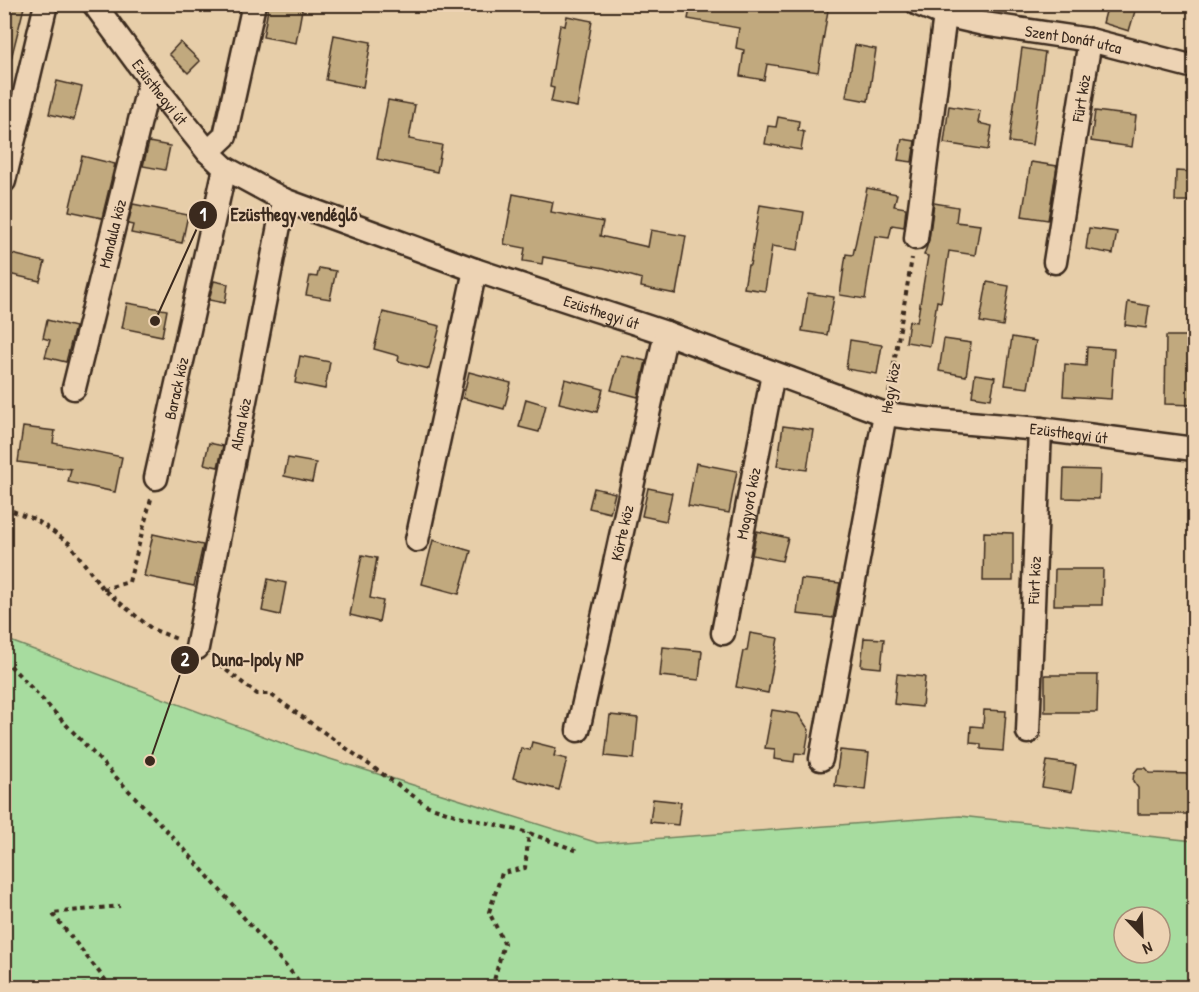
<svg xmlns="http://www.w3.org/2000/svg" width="1199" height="992" font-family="'Patrick Hand',sans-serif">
  <rect width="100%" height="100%" fill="#e7cea9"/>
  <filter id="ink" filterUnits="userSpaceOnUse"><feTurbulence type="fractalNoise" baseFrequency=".0167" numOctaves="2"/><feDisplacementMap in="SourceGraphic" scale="12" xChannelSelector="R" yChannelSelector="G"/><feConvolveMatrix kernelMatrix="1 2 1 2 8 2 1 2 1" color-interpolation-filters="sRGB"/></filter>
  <g filter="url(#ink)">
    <!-- green -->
    <path fill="#a7dc9f" stroke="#71835e" stroke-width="1.5" fill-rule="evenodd" d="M 5,639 L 295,748 L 598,843 L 960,816 L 1194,841 L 1194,987 L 5,987 ZM 1124,917 L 1160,917 L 1160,953 L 1124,953 Z"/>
    <!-- building -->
    <path fill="#c1a97e" stroke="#3b2a1e" stroke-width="1.5" d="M 7,4 L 24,7 L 11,59 L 4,58 L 4,13 Z
      M 269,4 L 303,4 L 296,43 L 263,37 Z
      M 691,4 L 829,4 L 818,72 L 767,64 L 764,80 L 740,76 L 744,50 L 736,48 L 739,28 L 688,19 Z
      M 1108,4 L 1132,4 L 1130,9 L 1135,11 L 1129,31 L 1103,23 Z
      M 567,16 L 592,21 L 577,107 L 551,102 L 554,88 L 550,87 L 560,25 L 565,26 Z
      M 334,35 L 371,42 L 363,87 L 326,80 Z
      M 180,42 L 200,61 L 188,73 L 169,54 Z
      M 855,45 L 876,49 L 868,101 L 846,97 Z
      M 1022,48 L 1045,52 L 1032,145 L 1009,142 Z
      M 57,81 L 82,87 L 74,120 L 49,114 Z
      M 388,100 L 415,105 L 409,139 L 442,145 L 437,172 L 377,159 Z
      M 949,106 L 980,111 L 978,123 L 992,126 L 988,150 L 944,143 Z
      M 1095,111 L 1136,116 L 1132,147 L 1091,141 Z
      M 778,117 L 799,121 L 798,130 L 804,132 L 801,150 L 765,144 L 768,126 L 776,127 Z
      M 902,139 L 915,141 L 912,162 L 898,160 Z
      M 149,142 L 170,146 L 165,170 L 143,166 Z
      M 82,156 L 115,164 L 102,218 L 69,211 Z
      M 1031,162 L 1057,166 L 1048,220 L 1022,216 Z
      M 1176,171 L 1194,172 L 1194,201 L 1175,201 Z
      M 867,188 L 897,194 L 894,206 L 906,208 L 904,227 L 892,225 L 889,238 L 875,236 L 865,299 L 840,295 L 846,254 L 853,255 Z
      M 513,194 L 553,202 L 551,212 L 603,222 L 600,236 L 648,247 L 651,230 L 686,236 L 676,294 L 641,287 L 642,279 L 604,268 L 543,257 L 542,264 L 523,261 L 525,248 L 504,244 Z
      M 934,203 L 958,207 L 956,222 L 980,225 L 975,255 L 949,251 L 941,302 L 937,301 L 930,346 L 906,342 L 909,321 L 917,322 L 928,256 L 924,255 L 929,240 Z
      M 133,204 L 188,215 L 182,243 L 131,233 L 133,225 L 128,224 Z
      M 760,205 L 804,212 L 798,250 L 772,246 L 765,291 L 744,288 L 748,265 L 750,265 Z
      M 1089,228 L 1117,232 L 1113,254 L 1086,249 Z
      M 4,252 L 45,262 L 40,281 L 4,273 Z
      M 319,268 L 336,271 L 330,299 L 306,295 L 310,276 L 317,277 Z
      M 214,281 L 228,284 L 225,303 L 209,300 Z
      M 987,282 L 1009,286 L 1003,326 L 980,322 Z
      M 808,293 L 834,297 L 827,335 L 802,331 Z
      M 1128,302 L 1149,306 L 1146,328 L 1125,325 Z
      M 127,303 L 167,310 L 162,336 L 122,328 Z
      M 383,312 L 440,326 L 429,369 L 398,361 L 399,356 L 374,349 Z
      M 47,320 L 75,327 L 66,362 L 45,357 L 50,340 L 43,338 Z
      M 1166,336 L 1194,336 L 1194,405 L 1165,404 Z
      M 1012,337 L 1036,341 L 1028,388 L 1005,385 Z
      M 944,339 L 971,343 L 966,376 L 939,371 Z
      M 850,340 L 882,345 L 877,374 L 846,369 Z
      M 1087,347 L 1114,349 L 1111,399 L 1063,396 L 1065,364 L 1086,366 Z
      M 621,355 L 646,361 L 638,397 L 611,390 Z
      M 300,356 L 330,362 L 325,389 L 295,383 Z
      M 469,372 L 511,383 L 504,409 L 463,398 Z
      M 975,374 L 995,377 L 991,399 L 972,396 Z
      M 565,379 L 603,389 L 597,412 L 559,403 Z
      M 526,399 L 546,405 L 539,432 L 519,427 Z
      M 783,426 L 813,430 L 807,470 L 777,466 Z
      M 23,427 L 55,431 L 53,443 L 122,457 L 115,492 L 68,482 L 71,469 L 18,462 Z
      M 209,443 L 223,446 L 218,467 L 204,464 Z
      M 288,458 L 316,463 L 312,482 L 284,476 Z
      M 696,463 L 737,471 L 729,513 L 688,506 Z
      M 1064,469 L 1100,470 L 1099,499 L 1063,498 Z
      M 594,488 L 615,493 L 610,513 L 589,508 Z
      M 648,488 L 672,493 L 666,521 L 642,516 Z
      M 757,531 L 788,538 L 782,561 L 752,555 Z
      M 984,532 L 1013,533 L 1013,581 L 983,581 Z
      M 153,534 L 203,545 L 194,586 L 144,576 Z
      M 433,540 L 471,551 L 459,594 L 422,584 Z
      M 362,555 L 377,558 L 370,598 L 383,601 L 379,622 L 350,615 Z
      M 1055,569 L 1103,569 L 1102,605 L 1054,605 Z
      M 268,579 L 286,583 L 280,615 L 262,611 Z
      M 801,579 L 840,583 L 833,618 L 797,614 Z
      M 750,633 L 778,638 L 768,693 L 736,687 L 743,651 L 747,651 Z
      M 864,638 L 884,639 L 881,668 L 861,666 Z
      M 663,647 L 702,651 L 699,680 L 660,676 Z
      M 897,674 L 925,677 L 922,707 L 894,704 Z
      M 1045,675 L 1098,675 L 1097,712 L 1045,712 Z
      M 772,710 L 798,714 L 809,730 L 805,754 L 795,753 L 794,762 L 774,759 L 775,749 L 765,748 Z
      M 984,710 L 1006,711 L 1003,751 L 981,749 L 981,744 L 970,743 L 971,726 L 983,727 Z
      M 610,715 L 638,718 L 634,759 L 605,756 Z
      M 532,742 L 556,748 L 554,756 L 567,759 L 559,790 L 513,778 L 521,748 L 530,750 Z
      M 840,750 L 869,753 L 865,790 L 835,786 Z
      M 1047,761 L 1076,765 L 1072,792 L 1042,787 Z
      M 1138,768 L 1146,768 L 1150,773 L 1192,774 L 1191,814 L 1138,814 L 1138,788 L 1133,781 L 1134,773 Z
      M 653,799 L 681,802 L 678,825 L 650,822 Z"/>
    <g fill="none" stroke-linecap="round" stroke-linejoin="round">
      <defs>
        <g id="minor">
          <path id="s1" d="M 94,4 L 150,80 L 208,152 L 225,168 L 284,200 L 475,270 L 666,333 L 885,414 L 934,420 L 1040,429 L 1194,449"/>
          <path id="s2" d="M 918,4 L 945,15 L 984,24 L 1090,40 L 1194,67"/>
          <path d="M 208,152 L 225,136 L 254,4"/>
          <path d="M 4,181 L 46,4"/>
          <path d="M 916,238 L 945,15"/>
          <path id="s3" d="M 1055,262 L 1090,40"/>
          <path id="s4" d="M 74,388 L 150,80"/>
          <path id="s5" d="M 156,478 L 225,168"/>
          <path d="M 417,540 L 475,270"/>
          <path id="s6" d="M 723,633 L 773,374"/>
          <path id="s7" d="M 197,648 L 284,200"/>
          <path id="s8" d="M 578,730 L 666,333"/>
          <path id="s9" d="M 1028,732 L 1040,429"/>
          <path d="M 821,759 L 885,414"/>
        </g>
      </defs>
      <!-- minor casing -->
      <use href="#minor" stroke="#3b2a1e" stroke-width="27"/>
      <!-- path -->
      <path stroke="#3b2a1e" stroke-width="4" stroke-dasharray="4.5 4.5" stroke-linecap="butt" d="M 889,393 L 912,258
        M 4,508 L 35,519 L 69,543 L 103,589 L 152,629 L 177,639
        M 103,589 L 129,582 L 151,499
        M 4,659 L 185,850 L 305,988
        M 212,659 L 257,694 L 270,694 L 426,805 L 455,815 L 529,833 L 578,851
        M 64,988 L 107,982 L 52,913 L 120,906
        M 492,988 L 504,943 L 489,912 L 502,873 L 525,868 L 529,833"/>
      <!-- minor -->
      <use href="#minor" stroke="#edd3b4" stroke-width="22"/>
    </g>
  </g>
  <g text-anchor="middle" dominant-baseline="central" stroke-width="4.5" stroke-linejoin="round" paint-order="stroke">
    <!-- street labels -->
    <g font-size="16" fill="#3b2a1e" stroke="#edd3b4">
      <text stroke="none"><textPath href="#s2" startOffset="160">Szent Donát utca</textPath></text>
      <text stroke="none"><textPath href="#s1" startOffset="110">Ezüsthegyi út</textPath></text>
      <text stroke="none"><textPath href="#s3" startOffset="166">Fürt köz</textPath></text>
      <text stroke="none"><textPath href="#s4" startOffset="159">Mandula köz</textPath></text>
      <text stroke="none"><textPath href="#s1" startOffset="614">Ezüsthegyi út</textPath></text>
      <text stroke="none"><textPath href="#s5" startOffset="92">Barack köz</textPath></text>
      <text transform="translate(890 388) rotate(-80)">Hegy köz</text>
      <text stroke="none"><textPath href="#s7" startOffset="228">Alma köz</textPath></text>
      <text stroke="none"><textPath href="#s1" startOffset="1100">Ezüsthegyi út</textPath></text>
      <text stroke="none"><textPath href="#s6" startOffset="132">Mogyoró köz</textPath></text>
      <text stroke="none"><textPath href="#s8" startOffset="202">Körte köz</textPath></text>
      <text stroke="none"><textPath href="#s9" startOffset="152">Fürt köz</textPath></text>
    </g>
  </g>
  <!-- callouts -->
  <path fill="none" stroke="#3b2a1e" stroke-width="2" d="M155 321L203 215M150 761L185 660"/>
  <g fill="#3b2a1e" stroke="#edd3b4" stroke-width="2">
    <circle cx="155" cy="321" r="6"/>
    <circle cx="150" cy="761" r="6"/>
    <circle cx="203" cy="215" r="15"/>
    <circle cx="185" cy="660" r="15"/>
  </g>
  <g font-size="18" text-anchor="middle" font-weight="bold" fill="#fff">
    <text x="203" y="221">1</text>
    <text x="185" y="666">2</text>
  </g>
  <g font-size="18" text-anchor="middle" font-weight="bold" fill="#3b2a1e" stroke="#edd3b4" stroke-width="4.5" stroke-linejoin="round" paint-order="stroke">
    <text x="294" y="221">Ezüsthegy vendéglő</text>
    <text x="258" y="666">Duna-Ipoly NP</text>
  </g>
  <!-- margin -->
  <rect width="1199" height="992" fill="none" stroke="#edd3b4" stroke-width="24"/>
  <rect x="12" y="12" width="1175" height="968" fill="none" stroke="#3b2a1e" stroke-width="2" filter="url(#ink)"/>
  <!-- north arrow -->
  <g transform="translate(1142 935) rotate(157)"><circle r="28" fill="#edd3b4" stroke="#a68f78" stroke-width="1.5"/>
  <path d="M0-4.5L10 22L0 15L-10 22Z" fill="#3b2a1e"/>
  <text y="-9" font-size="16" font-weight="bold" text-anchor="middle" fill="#3b2a1e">N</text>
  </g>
</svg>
